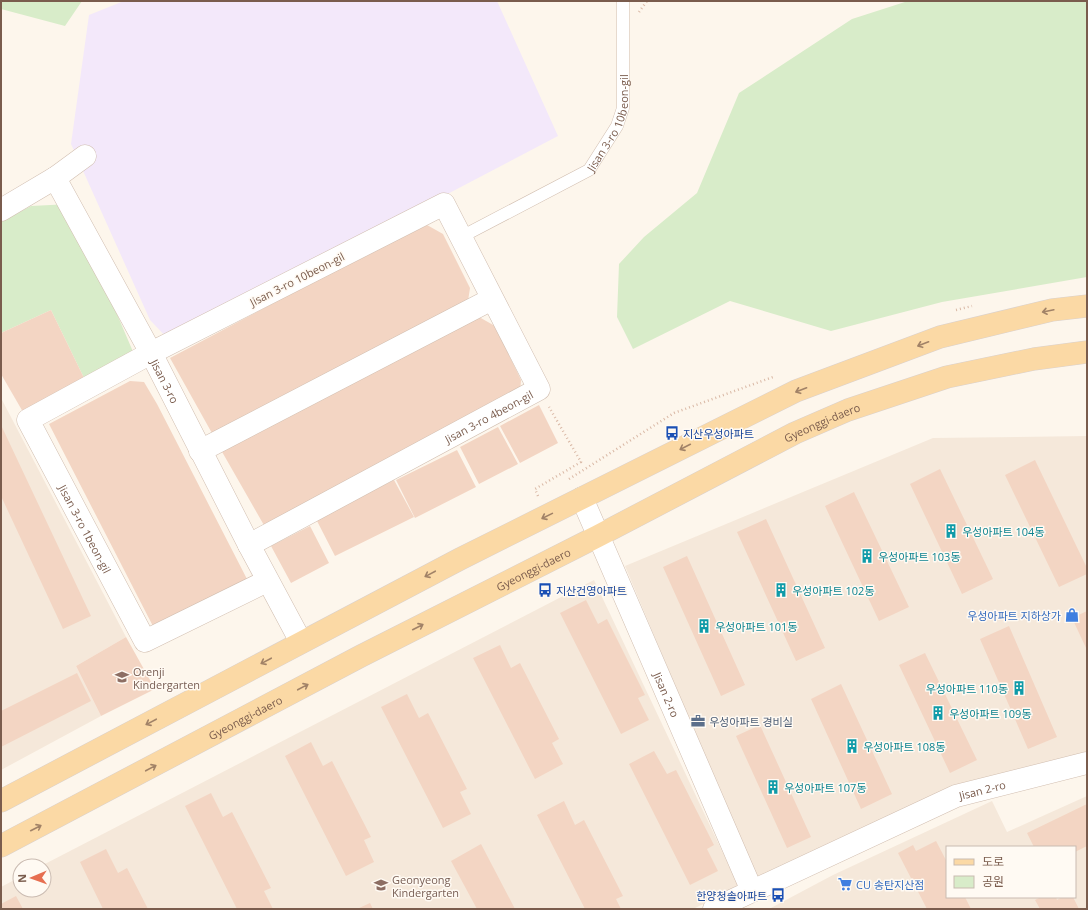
<svg xmlns="http://www.w3.org/2000/svg" width="1088" height="910" font-family="'Open Sans','Noto Sans KR',sans-serif">
  <rect width="100%" height="100%" fill="#fdf6ec"/>
  <!-- residential -->
  <path fill="#f5e8da" fill-rule="evenodd" d="M 1,398 L 126,637 L 76,666 L 101,716 L 1,770 Z
    M 1087,436 L 1087,752 L 1046,762 L 944,797 L 758,884 L 625,566 L 933,438 Z
    M 594,580 L 739,887 L 693,909 L 1,909 L 1,887 L 20,877 L 20,890 L 44,890 L 44,866 L 41,866 Z
    M 1087,796 L 1087,909 L 769,909 L 833,875 L 992,801 L 1007,832 ZM 947,847 L 1075,847 L 1075,897 L 947,897 Z"/>
  <!-- education -->
  <path fill="#f3e8fa" d="M 124,1 L 497,1 L 558,136 L 169,340 L 150,320 L 71,144 L 89,15 Z"/>
  <!-- green -->
  <path fill="#d8ecc9" d="M 1,1 L 82,1 L 65,26 L 1,9 Z
    M 908,1 L 1087,1 L 1087,277 L 942,302 L 831,331 L 730,301 L 633,349 L 617,317 L 619,264 L 644,237 L 697,193 L 739,93 L 852,19 Z
    M 70,204 L 134,354 L 84,378 L 51,310 L 1,333 L 1,222 L 31,206 Z"/>
  <!-- building -->
  <path fill="#f3d5c3" d="M 427,225 L 443,234 L 470,288 L 468,301 L 213,435 L 170,358 L 319,279 Z
    M 51,310 L 84,378 L 23,412 L 1,374 L 1,333 Z
    M 479,317 L 495,326 L 521,380 L 520,393 L 265,527 L 221,450 Z
    M 130,381 L 144,382 L 157,404 L 248,581 L 156,632 L 49,424 Z
    M 539,405 L 558,443 L 520,463 L 500,426 Z
    M 1,425 L 91,616 L 63,629 L 1,496 Z
    M 498,427 L 518,464 L 479,484 L 460,447 Z
    M 457,450 L 476,487 L 415,518 L 396,480 Z
    M 1035,460 L 1087,568 L 1087,574 L 1059,587 L 1005,475 Z
    M 940,469 L 993,579 L 962,594 L 910,484 Z
    M 394,480 L 414,517 L 335,556 L 316,519 Z
    M 854,492 L 909,607 L 879,621 L 825,506 Z
    M 766,519 L 825,648 L 796,661 L 737,532 Z
    M 310,526 L 329,563 L 291,583 L 271,546 Z
    M 687,556 L 745,685 L 721,696 L 663,567 Z
    M 586,600 L 598,624 L 607,619 L 645,695 L 638,698 L 649,720 L 621,734 L 560,613 Z
    M 1087,611 L 1087,650 L 1072,618 Z
    M 1009,626 L 1057,737 L 1028,749 L 980,639 Z
    M 126,637 L 155,689 L 101,716 L 76,666 Z
    M 500,645 L 511,668 L 520,663 L 559,739 L 552,743 L 563,764 L 535,779 L 473,658 Z
    M 925,653 L 977,760 L 950,773 L 899,665 Z
    M 77,673 L 91,701 L 1,747 L 1,711 Z
    M 841,684 L 892,794 L 861,809 L 811,699 Z
    M 407,694 L 419,718 L 428,713 L 467,789 L 460,792 L 471,814 L 443,828 L 381,707 Z
    M 760,725 L 811,837 L 787,848 L 736,736 Z
    M 311,742 L 323,766 L 332,761 L 371,837 L 364,840 L 374,862 L 346,876 L 285,756 Z
    M 654,751 L 667,774 L 676,770 L 714,845 L 707,849 L 718,871 L 690,885 L 629,764 Z
    M 211,793 L 223,817 L 232,812 L 271,888 L 264,891 L 273,909 L 237,909 L 185,806 Z
    M 564,801 L 575,825 L 584,820 L 623,896 L 616,899 L 621,909 L 585,909 L 537,815 Z
    M 1087,804 L 1087,846 L 1075,852 L 1075,847 L 1034,847 L 1027,833 Z
    M 936,841 L 947,862 L 947,897 L 965,897 L 971,909 L 927,909 L 898,853 L 913,845 L 916,851 Z
    M 481,844 L 515,909 L 477,909 L 451,861 Z
    M 106,849 L 118,873 L 127,868 L 148,909 L 103,909 L 80,862 Z
    M 16,896 L 23,909 L 1,909 L 1,904 Z
    M 1041,897 L 1056,897 L 1057,900 L 1062,897 L 1073,897 L 1079,909 L 1040,909 L 1035,900 Z
    M 370,903 L 373,909 L 357,909 Z"/>
  <g fill="none" stroke-linecap="round" stroke-linejoin="round">
    <defs>
      <g id="service">
        <path id="s1" d="M 461,237 L 589,170 L 617,126 L 623,108 L 623,1"/>
      </g>
      <g id="minor">
        <path id="s2" d="M 55,178 L 151,353 L 249,545 L 301,642"/>
        <path d="M 1,210 L 55,178 L 85,156"/>
        <path d="M 200,451 L 492,299"/>
        <path id="s3" d="M 582,498 L 752,891"/>
        <path id="s4" d="M 249,545 L 539,389 L 444,204 L 151,353 L 28,420 L 145,641 L 267,581"/>
        <path id="s5" d="M 714,909 L 956,796 L 1087,763"/>
      </g>
      <g id="primary">
        <path d="M 1,801 L 460,559 L 796,391 L 940,337 L 1052,310 L 1087,306"/>
        <path id="s6" d="M 1,846 L 361,656 L 598,536 L 795,433 L 848,410 L 947,377 L 1034,359 L 1087,352"/>
      </g>
    </defs>
    <!-- service casing -->
    <use href="#service" stroke="#d1beb0" stroke-width="13"/>
    <!-- minor casing -->
    <use href="#minor" stroke="#d1beb0" stroke-width="23"/>
    <!-- primary casing -->
    <use href="#primary" stroke="#dad1cd" stroke-width="23"/>
    <!-- path -->
    <path stroke="#d9b8a5" stroke-width="2.5" stroke-dasharray="1 3" stroke-linecap="butt" d="M 639,12 L 647,1
      M 956,310 L 972,306
      M 569,479 L 674,413 L 773,377
      M 538,496 L 535,489 L 581,462 L 549,407"/>
    <!-- service -->
    <use href="#service" stroke="#fff" stroke-width="12"/>
    <!-- minor -->
    <use href="#minor" stroke="#fff" stroke-width="22"/>
    <!-- primary -->
    <use href="#primary" stroke="#fbd9a5" stroke-width="22"/>
  </g>
  <!-- one-way arrows -->
  <defs><path id="oneway-shaft" d="M-6 0H5M1.5-3L5.5 0L1.5 3" fill="none" stroke-width="1.6" stroke-linecap="round" stroke-linejoin="round"/></defs>
  <g stroke="#a18267">
    <use href="#oneway-shaft" transform="translate(1048 311) rotate(168)"/>
    <use href="#oneway-shaft" transform="translate(923 344) rotate(159)"/>
    <use href="#oneway-shaft" transform="translate(801 390) rotate(159)"/>
    <use href="#oneway-shaft" transform="translate(685 447) rotate(153)"/>
    <use href="#oneway-shaft" transform="translate(547 516) rotate(154)"/>
    <use href="#oneway-shaft" transform="translate(430 574) rotate(152)"/>
    <use href="#oneway-shaft" transform="translate(418 627) rotate(-27)"/>
    <use href="#oneway-shaft" transform="translate(266 661) rotate(152)"/>
    <use href="#oneway-shaft" transform="translate(303 687) rotate(-28)"/>
    <use href="#oneway-shaft" transform="translate(151 722) rotate(152)"/>
    <use href="#oneway-shaft" transform="translate(151 768) rotate(-28)"/>
    <use href="#oneway-shaft" transform="translate(36 828) rotate(-27)"/>
  </g>
  <!-- icons -->
  <defs>
    <symbol id="bus-bare" viewBox="-9 -9 18 18"><path d="M-5-6H5V4H4V6H2V4H-2V6H-4V4H-5ZM-3.5-4V0h7V-4ZM-3.5 1.2v1.5H-2V1.2ZM2 1.2v1.5H3.5V1.2Z" fill="#1a4fb4" stroke="#fffaf3" stroke-width="2.5" paint-order="stroke"/></symbol>
    <symbol id="building-bare" viewBox="-9 -9 18 18"><path d="M-4-6H4V6H1V3H-1V6H-4ZM-2.5-4.3h1.7v1.8h-1.7ZM.8-4.3h1.7v1.8H.8ZM-2.5-1h1.7V.8h-1.7ZM.8-1h1.7V.8H.8Z" fill="#0f9aa8" stroke="#fffaf3" stroke-width="2.5" paint-order="stroke"/></symbol>
    <symbol id="shop-bare" viewBox="-9 -9 18 18"><path d="M-5-2.5h2.3a2.7 3.5 0 0 1 5.4 0H5L5.5 6h-11ZM-1.5-2.5h3a1.5 2.3 0 0 0-3 0Z" fill="#3f7fe0" stroke="#fffaf3" stroke-width="2.5" paint-order="stroke"/></symbol>
    <symbol id="school-bare" viewBox="-9 -9 18 18"><path d="M0-5L7-2L0 1L-7-2ZM-4 1L0 2.5L4 1V4Q0 6-4 4Z" fill="#8d6e63" stroke="#fffaf3" stroke-width="2.5" paint-order="stroke"/></symbol>
    <symbol id="office-bare" viewBox="-9 -9 18 18"><path d="M-6-3h4V-5.5h4V-3h4V5H-6ZM-1-4.5V-3h2v-1.5ZM-6 0V1H6V0Z" fill="#5c6f8a" stroke="#fffaf3" stroke-width="2.5" paint-order="stroke"/></symbol>
    <symbol id="supermarket-bare" viewBox="-9 -9 18 18"><path d="M-6-5.5h2.5l.6 2H6L4.5 2H-2.5L-4.4-4H-6ZM-1.5 3.2a1.3 1.3 0 1 0 .1 0ZM3 3.2a1.3 1.3 0 1 0 .1 0Z" fill="#3f7fe0" stroke="#fffaf3" stroke-width="2.5" paint-order="stroke"/></symbol>
  </defs>
  <g fill-rule="evenodd">
    <use href="#bus-bare" x="662" y="423" width="20" height="20"/>
    <use href="#building-bare" x="941" y="521" width="20" height="20"/>
    <use href="#building-bare" x="857" y="546" width="20" height="20"/>
    <use href="#bus-bare" x="535" y="580" width="20" height="20"/>
    <use href="#building-bare" x="771" y="580" width="20" height="20"/>
    <use href="#shop-bare" x="1062" y="605" width="20" height="20"/>
    <use href="#building-bare" x="694" y="616" width="20" height="20"/>
    <use href="#school-bare" x="112" y="667" width="20" height="20"/>
    <use href="#building-bare" x="1009" y="678" width="20" height="20"/>
    <use href="#building-bare" x="928" y="703" width="20" height="20"/>
    <use href="#office-bare" x="688" y="711" width="20" height="20"/>
    <use href="#building-bare" x="842" y="736" width="20" height="20"/>
    <use href="#building-bare" x="763" y="777" width="20" height="20"/>
    <use href="#supermarket-bare" x="835" y="874" width="20" height="20"/>
    <use href="#school-bare" x="371" y="875" width="20" height="20"/>
    <use href="#bus-bare" x="768" y="885" width="20" height="20"/>
  </g>
  <g text-anchor="middle" dominant-baseline="central" stroke-width="3" stroke-linejoin="round" paint-order="stroke">
    <!-- street labels -->
    <g font-size="11" fill="#7a5c4d" stroke="#fffaf3">
      <text stroke="none"><textPath href="#s1" startOffset="197">Jisan 3-ro 10beon-gil</textPath></text>
      <text transform="translate(297 279) rotate(-27)">Jisan 3-ro 10beon-gil</text>
      <text stroke="none"><textPath href="#s2" startOffset="231">Jisan 3-ro</textPath></text>
      <text stroke="none"><textPath href="#s4" startOffset="272">Jisan 3-ro 4beon-gil</textPath></text>
      <text stroke="none"><textPath href="#s6" startOffset="924">Gyeonggi-daero</textPath></text>
      <text stroke="none"><textPath href="#s4" startOffset="1129">Jisan 3-ro 1beon-gil</textPath></text>
      <text stroke="none"><textPath href="#s6" startOffset="600">Gyeonggi-daero</textPath></text>
      <text stroke="none"><textPath href="#s3" startOffset="214">Jisan 2-ro</textPath></text>
      <text stroke="none"><textPath href="#s6" startOffset="276">Gyeonggi-daero</textPath></text>
      <text stroke="none"><textPath href="#s5" startOffset="294">Jisan 2-ro</textPath></text>
    </g>
    <!-- transit labels -->
    <g font-size="11" fill="#164399" stroke="#fffaf3" text-anchor="start">
      <text x="683" y="433">지산우성아파트</text>
      <text x="556" y="590">지산건영아파트</text>
      <text x="767" y="895" text-anchor="end">한양청솔아파트</text>
    </g>
    <!-- culture labels -->
    <g font-size="11" fill="#0d838f" stroke="#fffaf3" text-anchor="start">
      <text x="962" y="531">우성아파트 104동</text>
      <text x="878" y="556">우성아파트 103동</text>
      <text x="792" y="590">우성아파트 102동</text>
      <text x="715" y="626">우성아파트 101동</text>
      <text x="1008" y="688" text-anchor="end">우성아파트 110동</text>
      <text x="949" y="713">우성아파트 109동</text>
      <text x="863" y="746">우성아파트 108동</text>
      <text x="784" y="787">우성아파트 107동</text>
    </g>
    <!-- shop labels -->
    <g font-size="11" fill="#366cbe" stroke="#fffaf3" text-anchor="end">
      <text x="1061" y="615">우성아파트 지하상가</text>
      <text x="856" y="884" text-anchor="start">CU 송탄지산점</text>
    </g>
    <!-- education labels -->
    <g font-size="11" fill="#785e54" stroke="#fffaf3" text-anchor="start">
      <text x="133" y="671">Orenji<tspan x="133" dy="13">Kindergarten</tspan></text>
      <text x="392" y="879">Geonyeong<tspan x="392" dy="13">Kindergarten</tspan></text>
    </g>
    <!-- service labels -->
    <g font-size="11" fill="#4e5e75" stroke="#fffaf3" text-anchor="start">
      <text x="709" y="721">우성아파트 경비실</text>
    </g>
  </g>
  <!-- border -->
  <rect width="1088" height="910" fill="none" stroke="#7a5c4d" stroke-width="4"/>
  <!-- legend -->
  <rect x="946" y="846" width="130" height="52" fill="#fffaf3" stroke="#cabbb1"/>
  <rect x="954" y="859" width="20" height="6" fill="#fbd9a5" stroke="#cabbb1"/>
  <text x="982" y="866" font-size="12" fill="#7a5c4d">도로</text>
  <rect x="954" y="876" width="20" height="12" fill="#d8ecc9" stroke="#cabbb1"/>
  <text x="982" y="886" font-size="12" fill="#7a5c4d">공원</text>
  <!-- north arrow -->
  <g transform="translate(32 878) rotate(268)"><circle r="19" fill="#fffaf3" stroke="#cabbb1"/>
  <path d="M0-3L7 15L0 10L-7 15Z" fill="#e76f51"/>
  <text y="-6" font-size="11" font-weight="bold" text-anchor="middle" fill="#7a5c4d">N</text>
  </g>
</svg>
